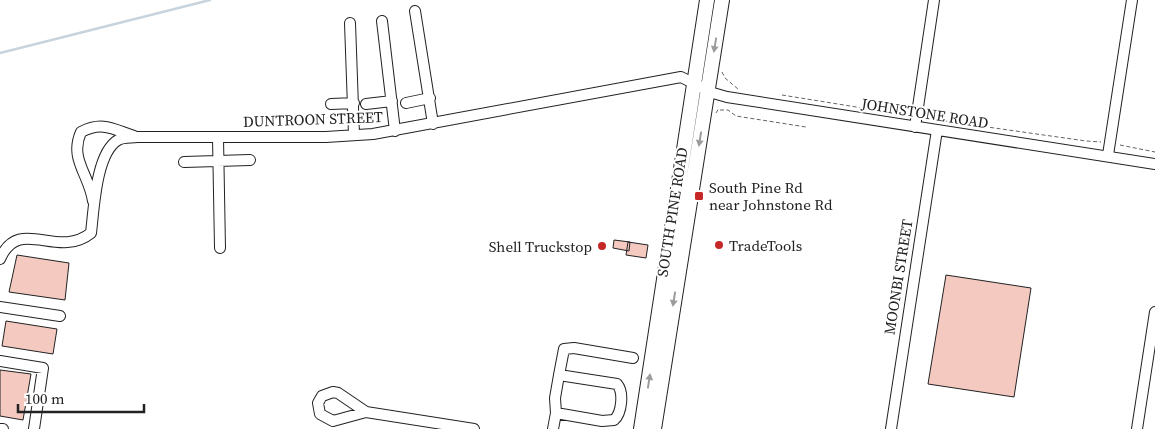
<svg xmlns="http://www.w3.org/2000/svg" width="1155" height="429" font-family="'Source Serif 4',serif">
  <rect width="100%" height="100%" fill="#fff"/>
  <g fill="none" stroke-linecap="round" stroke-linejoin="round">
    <!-- stream -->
    <path stroke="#c7d3dd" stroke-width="2.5" d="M 0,53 L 210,0"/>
  </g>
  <!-- building -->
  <path fill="#f3c9c0" stroke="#222" d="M 614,240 L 630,242 L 629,251 L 613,248 Z
    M 628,242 L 648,245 L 646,258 L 626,255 Z
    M 17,255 L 69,263 L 65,300 L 9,292 Z
    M 946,275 L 1031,288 L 1014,397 L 928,384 Z
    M 6,321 L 57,329 L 53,354 L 2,346 Z
    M 0,370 L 31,374 L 23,420 L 0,416 Z"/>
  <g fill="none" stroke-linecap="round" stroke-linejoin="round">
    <defs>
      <path id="minor" d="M 415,11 L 433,124
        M 382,21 L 395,131
        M 350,23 L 354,135
        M 406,103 L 430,98
        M 331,104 L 354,103
        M 366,104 L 392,101
        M 915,127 L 934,0
        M 218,138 L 220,248
        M 1108,155 L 1132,0
        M 184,162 L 250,160
        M 93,201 C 89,174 69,159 81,132 C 102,121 113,129 134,136
        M 0,259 C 19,215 57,260 91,233 C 94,208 96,153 118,140 C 123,137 131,138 137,137 L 326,137 L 373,134 L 681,77 L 713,93 L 727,97 L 1155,164
        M 0,307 L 60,316
        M 0,361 L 43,368 L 34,429
        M 366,412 L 338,393 L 333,392 L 322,396 L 318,403 L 320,414 L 333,421 L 366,412 L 474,429
        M 556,413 L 555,398 L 559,375
        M 0,429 L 3,429
        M 553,429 L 556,413 L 602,421 L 614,420 C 622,413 624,392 617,384 L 559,375 L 564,349 L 574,348 L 633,358
        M 891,429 L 937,130
        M 1137,429 L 1155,312"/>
      <path id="highway" d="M 641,429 L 707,0
        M 654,429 L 722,0"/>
    </defs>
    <!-- minor casing -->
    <use href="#minor" stroke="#222" stroke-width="12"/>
    <!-- highway casing -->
    <use href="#highway" stroke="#222" stroke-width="16"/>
    <!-- path -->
    <path stroke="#646464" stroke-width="1" stroke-dasharray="4 2.5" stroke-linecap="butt" d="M 722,72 L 725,78 L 738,89
      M 782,95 L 906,115
      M 720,110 L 728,110 L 736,116 L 806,127
      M 716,113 L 719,108
      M 945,121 L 1086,141 L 1101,142
      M 1120,145 L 1155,152"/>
    <!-- minor -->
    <use href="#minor" stroke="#fff" stroke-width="10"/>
    <!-- highway -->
    <use href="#highway" stroke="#fff" stroke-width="14"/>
  </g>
  <!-- one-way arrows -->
  <defs><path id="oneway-solid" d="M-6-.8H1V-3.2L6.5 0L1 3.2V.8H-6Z" transform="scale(1.25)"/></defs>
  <g fill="#9c9c9c">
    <use href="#oneway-solid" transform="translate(715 45) rotate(99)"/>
    <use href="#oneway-solid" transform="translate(700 139) rotate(99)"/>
    <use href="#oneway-solid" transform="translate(674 299) rotate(99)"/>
    <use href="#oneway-solid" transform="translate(649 381) rotate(-81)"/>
  </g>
  <!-- markers -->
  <g fill="#c62828" stroke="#fff" stroke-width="2">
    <rect x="694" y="191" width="10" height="10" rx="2.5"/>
    <circle cx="719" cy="245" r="5"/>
    <circle cx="602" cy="246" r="5"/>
  </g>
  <g text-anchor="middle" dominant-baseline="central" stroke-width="4" stroke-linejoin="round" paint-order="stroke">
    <!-- street labels -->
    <g font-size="15" fill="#222" stroke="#fff">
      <text transform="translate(925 113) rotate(9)">JOHNSTONE ROAD</text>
      <text transform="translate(313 119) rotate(-2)">DUNTROON STREET</text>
      <text transform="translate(672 212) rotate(-81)">SOUTH PINE ROAD</text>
      <text transform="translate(898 277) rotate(-81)">MOONBI STREET</text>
    </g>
    <!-- poi labels -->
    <g font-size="15" fill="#222" stroke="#fff" text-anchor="start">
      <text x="709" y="187">South Pine Rd<tspan x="709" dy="17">near Johnstone Rd</tspan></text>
      <text x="729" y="245">TradeTools</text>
      <text x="592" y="246" text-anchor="end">Shell Truckstop</text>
    </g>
  </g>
  <!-- scale -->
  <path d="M18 404v8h126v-8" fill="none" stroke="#222222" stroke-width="2.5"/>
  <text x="25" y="404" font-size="15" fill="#222222" stroke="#ffffff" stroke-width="4" paint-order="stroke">100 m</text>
</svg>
